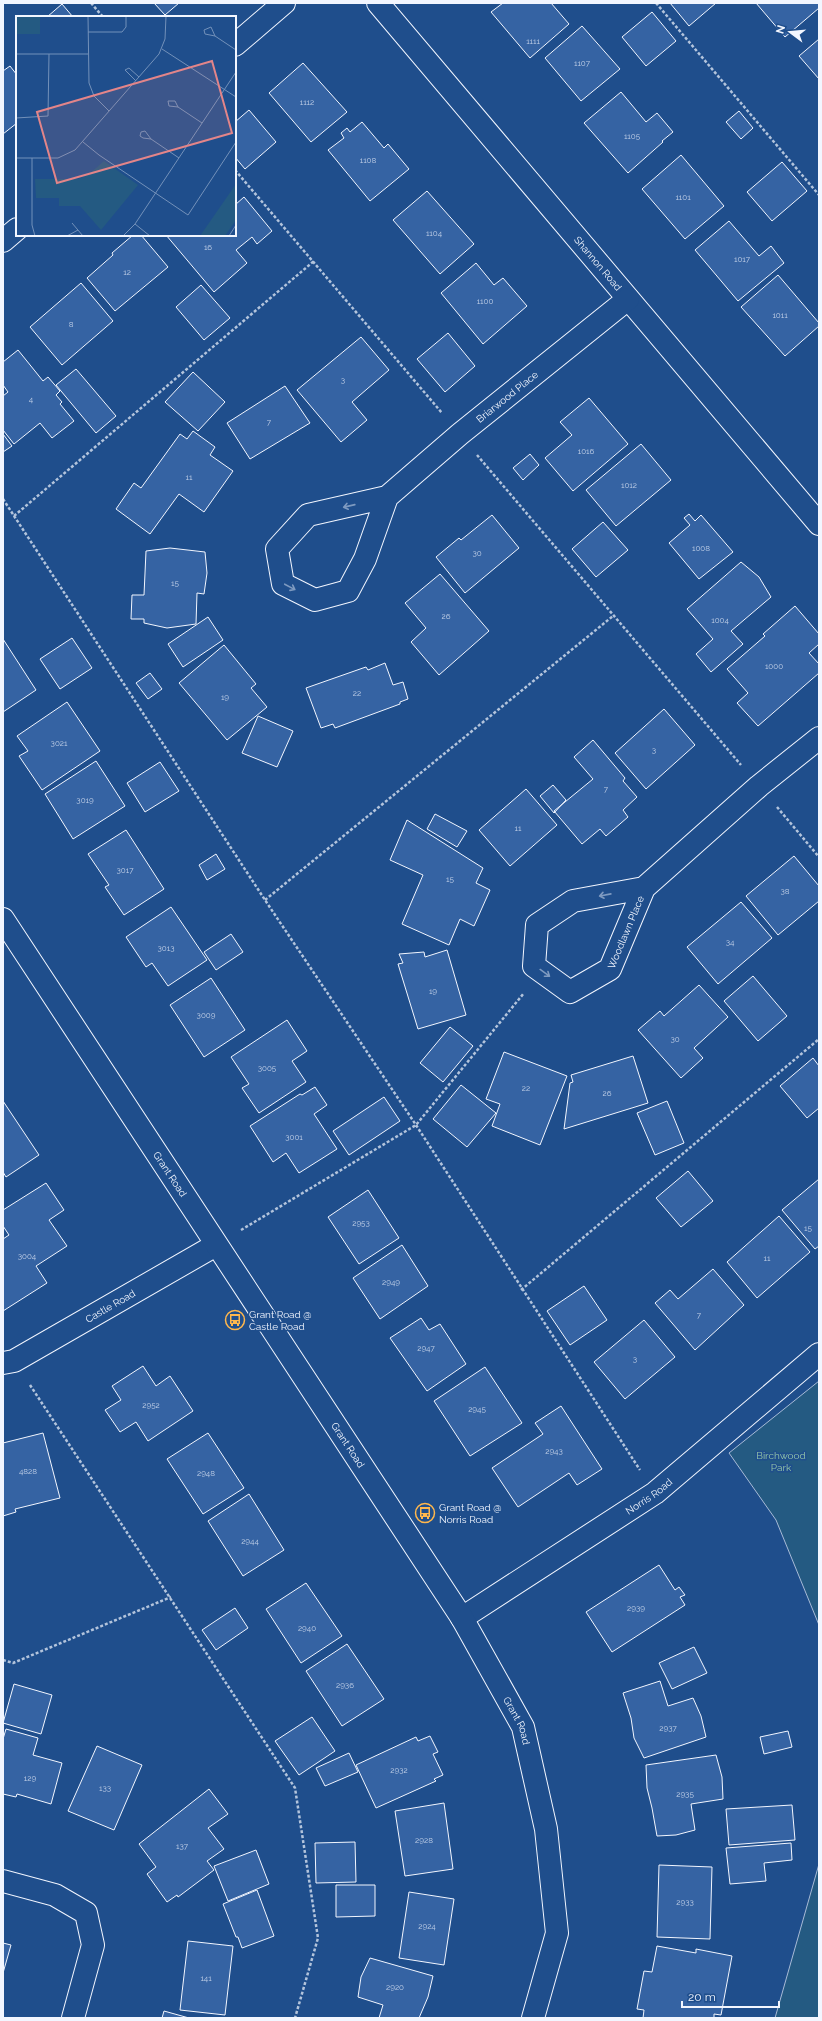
<svg xmlns="http://www.w3.org/2000/svg" width="822" height="2021" font-family="Raleway,sans-serif">
  <rect width="100%" height="100%" fill="#1f4e8c"/>
  <!-- green -->
  <path fill="#245a82" stroke="#a8bbd7" d="M 819,1381 L 819,1625 L 776,1520 L 729,1453 Z
    M 819,1864 L 819,2018 L 775,2018 Z"/>
  <!-- building -->
  <path fill="#3563a3" stroke="#f2f6ff" d="M 154,3 L 179,3 L 165,15 Z
    M 503,3 L 551,3 L 569,24 L 530,58 L 491,12 Z
    M 670,3 L 716,3 L 689,26 Z
    M 756,3 L 819,3 L 819,8 L 785,37 Z
    M 62,4 L 73,17 L 47,17 Z
    M 652,12 L 676,41 L 646,66 L 622,37 Z
    M 582,26 L 620,69 L 581,101 L 545,58 Z
    M 819,39 L 819,79 L 799,56 Z
    M 303,63 L 347,112 L 311,142 L 269,93 Z
    M 10,66 L 17,75 L 17,123 L 3,134 L 3,71 Z
    M 621,92 L 646,122 L 657,113 L 673,132 L 662,141 L 663,142 L 628,173 L 584,123 Z
    M 249,110 L 276,142 L 245,169 L 235,157 L 235,122 Z
    M 739,111 L 753,128 L 741,139 L 726,122 Z
    M 362,122 L 384,148 L 388,144 L 409,169 L 370,201 L 328,150 L 344,138 L 341,133 L 347,128 L 350,132 Z
    M 681,155 L 724,206 L 685,239 L 642,189 Z
    M 782,162 L 807,191 L 772,221 L 747,192 Z
    M 427,191 L 474,244 L 440,274 L 393,220 Z
    M 244,197 L 272,231 L 257,244 L 252,237 L 236,250 L 247,263 L 214,292 L 166,235 L 235,235 L 235,205 Z
    M 729,221 L 759,256 L 771,246 L 784,263 L 738,301 L 695,250 Z
    M 133,235 L 141,235 L 168,267 L 115,311 L 87,278 L 113,255 L 112,253 Z
    M 476,263 L 494,285 L 503,278 L 527,306 L 483,344 L 441,293 Z
    M 778,275 L 819,323 L 819,326 L 785,356 L 741,307 Z
    M 81,283 L 113,321 L 62,365 L 30,327 Z
    M 201,285 L 230,318 L 204,340 L 176,307 Z
    M 448,333 L 475,366 L 445,392 L 417,359 Z
    M 361,337 L 389,370 L 352,402 L 367,420 L 341,442 L 297,390 Z
    M 18,350 L 43,381 L 48,377 L 60,391 L 56,395 L 62,402 L 60,404 L 74,421 L 52,438 L 40,423 L 14,444 L 3,430 L 3,396 L 8,392 L 3,385 L 3,362 Z
    M 76,369 L 116,416 L 96,433 L 56,385 Z
    M 193,372 L 225,402 L 198,431 L 165,402 Z
    M 285,386 L 310,423 L 250,459 L 227,423 Z
    M 589,398 L 628,444 L 573,491 L 545,458 L 572,435 L 560,422 Z
    M 193,431 L 215,447 L 210,455 L 233,471 L 204,512 L 179,494 L 150,534 L 116,509 L 134,483 L 141,488 L 180,434 L 187,439 Z
    M 3,434 L 12,446 L 3,452 Z
    M 641,444 L 671,480 L 616,526 L 586,490 Z
    M 530,454 L 539,465 L 523,480 L 513,468 Z
    M 689,514 L 695,521 L 701,515 L 733,552 L 699,579 L 669,543 L 690,525 L 684,518 Z
    M 492,515 L 519,548 L 465,593 L 436,557 L 459,538 L 461,540 Z
    M 603,522 L 628,550 L 596,577 L 572,549 Z
    M 170,548 L 205,552 L 207,573 L 204,594 L 197,593 L 196,624 L 167,628 L 144,623 L 144,619 L 131,619 L 132,595 L 144,595 L 146,551 Z
    M 741,562 L 759,577 L 771,597 L 731,631 L 743,644 L 711,672 L 696,654 L 713,639 L 687,609 Z
    M 440,574 L 489,631 L 439,675 L 411,642 L 426,628 L 405,603 Z
    M 795,606 L 819,634 L 819,644 L 809,653 L 819,664 L 819,673 L 758,726 L 737,703 L 748,693 L 727,669 L 765,636 L 763,634 Z
    M 208,617 L 223,640 L 183,667 L 168,644 Z
    M 72,638 L 92,668 L 60,689 L 40,659 Z
    M 3,639 L 36,690 L 3,712 Z
    M 224,645 L 256,684 L 251,688 L 267,707 L 227,740 L 179,683 Z
    M 385,663 L 393,685 L 403,682 L 408,699 L 400,702 L 400,704 L 335,728 L 333,724 L 321,728 L 306,688 L 363,668 L 366,667 L 368,670 Z
    M 150,673 L 162,689 L 148,699 L 136,683 Z
    M 67,702 L 100,751 L 42,790 L 19,756 L 28,751 L 17,736 Z
    M 664,709 L 695,745 L 646,789 L 615,753 Z
    M 258,716 L 293,731 L 277,767 L 242,753 Z
    M 593,740 L 625,778 L 623,781 L 637,797 L 623,810 L 628,817 L 606,836 L 600,829 L 582,844 L 554,811 L 593,779 L 574,757 Z
    M 96,761 L 125,806 L 73,839 L 45,794 Z
    M 160,762 L 179,791 L 145,812 L 127,783 Z
    M 553,785 L 566,800 L 554,813 L 540,796 Z
    M 526,789 L 557,825 L 510,866 L 479,830 Z
    M 435,814 L 467,831 L 457,847 L 427,829 Z
    M 407,820 L 483,868 L 476,883 L 490,890 L 474,926 L 460,919 L 449,945 L 402,924 L 423,875 L 390,860 Z
    M 126,830 L 164,889 L 124,915 L 105,887 L 109,885 L 88,854 Z
    M 216,854 L 225,869 L 207,880 L 199,865 Z
    M 794,856 L 819,886 L 819,901 L 778,935 L 746,896 Z
    M 741,902 L 772,938 L 718,984 L 687,947 Z
    M 171,907 L 207,960 L 168,986 L 152,963 L 146,967 L 126,937 Z
    M 231,934 L 243,952 L 216,970 L 204,952 Z
    M 447,950 L 466,1015 L 418,1029 L 398,964 L 403,963 L 399,954 L 424,952 L 425,957 Z
    M 753,976 L 787,1016 L 758,1041 L 724,1001 Z
    M 211,978 L 245,1030 L 204,1057 L 170,1005 Z
    M 699,985 L 728,1017 L 694,1048 L 703,1058 L 681,1078 L 638,1030 L 660,1011 L 664,1016 Z
    M 287,1020 L 307,1051 L 292,1061 L 306,1082 L 259,1113 L 242,1088 L 249,1084 L 231,1057 Z
    M 450,1027 L 473,1046 L 443,1082 L 420,1063 Z
    M 504,1052 L 567,1076 L 540,1145 L 492,1126 L 500,1104 L 486,1099 Z
    M 633,1056 L 648,1103 L 564,1129 L 570,1083 L 573,1082 L 571,1075 Z
    M 813,1058 L 819,1066 L 819,1108 L 807,1118 L 780,1086 Z
    M 461,1085 L 496,1113 L 467,1147 L 433,1119 Z
    M 315,1087 L 327,1105 L 314,1114 L 337,1149 L 299,1173 L 286,1153 L 273,1162 L 250,1126 L 300,1094 L 302,1095 Z
    M 384,1097 L 400,1121 L 349,1155 L 333,1131 Z
    M 3,1101 L 39,1155 L 6,1177 L 3,1172 Z
    M 667,1101 L 684,1143 L 655,1155 L 637,1113 Z
    M 688,1171 L 713,1201 L 681,1227 L 656,1198 Z
    M 819,1179 L 819,1246 L 815,1249 L 782,1210 Z
    M 46,1183 L 64,1210 L 49,1220 L 67,1246 L 36,1266 L 47,1283 L 3,1311 L 3,1239 L 9,1235 L 3,1226 L 3,1210 Z
    M 368,1190 L 399,1238 L 359,1264 L 328,1217 Z
    M 779,1216 L 810,1252 L 757,1298 L 727,1262 Z
    M 402,1245 L 428,1286 L 380,1319 L 353,1278 Z
    M 713,1269 L 744,1305 L 695,1350 L 655,1303 L 670,1290 L 678,1299 Z
    M 584,1286 L 607,1320 L 570,1345 L 547,1311 Z
    M 421,1318 L 429,1330 L 440,1324 L 466,1364 L 427,1391 L 390,1338 Z
    M 644,1320 L 675,1357 L 625,1399 L 594,1362 Z
    M 143,1366 L 156,1386 L 170,1376 L 193,1411 L 148,1441 L 136,1422 L 120,1432 L 105,1410 L 121,1400 L 112,1386 Z
    M 485,1367 L 522,1423 L 470,1456 L 434,1401 Z
    M 561,1406 L 602,1469 L 577,1485 L 569,1473 L 518,1507 L 492,1468 L 543,1434 L 535,1423 Z
    M 43,1433 L 60,1498 L 15,1509 L 16,1512 L 3,1516 L 3,1443 Z
    M 208,1433 L 244,1488 L 203,1514 L 167,1459 Z
    M 249,1494 L 284,1550 L 243,1576 L 208,1521 Z
    M 659,1565 L 675,1590 L 679,1587 L 685,1595 L 680,1597 L 685,1605 L 612,1652 L 586,1612 Z
    M 306,1583 L 342,1636 L 301,1663 L 266,1609 Z
    M 235,1608 L 248,1628 L 216,1650 L 202,1630 Z
    M 347,1644 L 384,1699 L 342,1726 L 306,1671 Z
    M 694,1647 L 707,1673 L 672,1689 L 659,1663 Z
    M 660,1681 L 668,1706 L 693,1698 L 701,1716 L 706,1737 L 644,1758 L 634,1738 L 631,1718 L 623,1693 Z
    M 14,1684 L 52,1695 L 41,1734 L 3,1723 Z
    M 312,1717 L 335,1751 L 299,1775 L 275,1741 Z
    M 6,1729 L 38,1738 L 33,1755 L 62,1763 L 51,1804 L 17,1794 L 16,1797 L 3,1794 L 3,1739 Z
    M 788,1731 L 792,1747 L 764,1754 L 760,1737 Z
    M 430,1736 L 438,1752 L 433,1754 L 443,1775 L 434,1779 L 436,1781 L 376,1808 L 356,1765 L 416,1737 L 418,1741 Z
    M 97,1746 L 142,1765 L 114,1830 L 68,1811 Z
    M 349,1753 L 358,1772 L 325,1786 L 316,1768 Z
    M 716,1755 L 722,1777 L 723,1799 L 691,1804 L 695,1830 L 676,1835 L 657,1836 L 652,1808 L 647,1788 L 646,1765 Z
    M 209,1789 L 228,1814 L 208,1828 L 224,1849 L 207,1861 L 214,1870 L 178,1897 L 177,1895 L 167,1902 L 147,1874 L 156,1867 L 139,1844 Z
    M 444,1803 L 453,1869 L 405,1876 L 395,1811 Z
    M 792,1805 L 795,1840 L 729,1845 L 726,1809 Z
    M 355,1842 L 356,1882 L 316,1883 L 315,1843 Z
    M 791,1843 L 792,1860 L 764,1863 L 766,1881 L 730,1884 L 726,1848 Z
    M 256,1850 L 269,1884 L 228,1901 L 214,1866 Z
    M 659,1865 L 712,1867 L 710,1939 L 657,1937 Z
    M 336,1885 L 375,1885 L 375,1916 L 336,1917 Z
    M 257,1890 L 274,1936 L 242,1948 L 238,1937 L 236,1937 L 223,1904 Z
    M 409,1892 L 454,1899 L 444,1965 L 399,1958 Z
    M 188,1941 L 233,1946 L 225,2015 L 180,2010 Z
    M 3,1943 L 11,1945 L 3,1973 Z
    M 657,1946 L 696,1953 L 696,1949 L 732,1956 L 721,2015 L 714,2014 L 714,2018 L 643,2018 L 644,2010 L 637,2009 L 644,1971 L 652,1972 Z
    M 370,1958 L 433,1976 L 428,1997 L 419,2018 L 379,2018 L 383,2005 L 358,1997 L 361,1977 Z
    M 164,2011 L 189,2018 L 162,2018 Z"/>
  <g fill="none" stroke-linecap="round" stroke-linejoin="round">
    <defs>
      <g id="street">
        <path id="s1" d="M 378,3 L 819,524"/>
        <path d="M 235,45 L 284,3"/>
        <path d="M 3,241 L 17,229"/>
        <path id="s2" d="M 387,497 L 365,559 L 348,591 L 315,600 L 283,584 L 277,549 L 308,515 L 387,497 L 460,434 L 628,299"/>
        <path id="s3" d="M 644,888 L 573,901 L 537,925 L 534,966 L 570,992 L 610,969 L 644,888 L 759,786 L 819,738"/>
        <path id="s4" d="M 3,1363 L 14,1361 L 216,1245"/>
        <path id="s5" d="M 462,1618 L 655,1493 L 819,1354"/>
        <path d="M 3,1881 L 55,1895 L 86,1913 L 93,1945 L 73,2018"/>
      </g>
      <g id="secondary">
        <path id="s6" d="M 3,919 L 462,1618 L 523,1727 L 546,1829 L 557,1933 L 533,2018"/>
      </g>
    </defs>
    <!-- street casing -->
    <use href="#street" stroke="#f2f6ff" stroke-width="24"/>
    <!-- secondary casing -->
    <use href="#secondary" stroke="#f2f6ff" stroke-width="24"/>
    <!-- path -->
    <path stroke="#b3c4dc" stroke-width="2.5" stroke-dasharray="3 2" stroke-linecap="butt" d="M 91,3 L 103,17
      M 656,3 L 819,195
      M 235,170 L 442,413
      M 477,455 L 741,765
      M 3,499 L 265,900 L 416,1125 L 640,1470
      M 14,516 L 314,261
      M 777,807 L 819,857
      M 265,900 L 613,616
      M 241,1230 L 416,1125 L 524,993
      M 521,1290 L 819,1039
      M 30,1385 L 295,1788 L 318,1938 L 295,2018
      M 3,1660 L 13,1663 L 171,1597"/>
    <!-- street -->
    <use href="#street" stroke="#1f4e8c" stroke-width="22"/>
    <!-- secondary -->
    <use href="#secondary" stroke="#1f4e8c" stroke-width="22"/>
  </g>
  <!-- one-way arrows -->
  <defs><path id="oneway-shaft" d="M-6 0H5M1.5-3L5.5 0L1.5 3" fill="none" stroke-width="1.6" stroke-linecap="round" stroke-linejoin="round"/></defs>
  <g stroke="#7e9ac0">
    <use href="#oneway-shaft" transform="translate(349 506) rotate(167)"/>
    <use href="#oneway-shaft" transform="translate(290 587) rotate(28)"/>
    <use href="#oneway-shaft" transform="translate(605 895) rotate(169)"/>
    <use href="#oneway-shaft" transform="translate(545 973) rotate(36)"/>
  </g>
  <!-- icons -->
  <defs>
    <symbol id="bus-ring" viewBox="-11 -11 22 22"><circle r="9.5" fill="#1f4e8c" stroke="#ffb74d" stroke-width="1.5"/><path d="M-5-6H5V4H4V6H2V4H-2V6H-4V4H-5ZM-3.5-4V0h7V-4ZM-3.5 1.2v1.5H-2V1.2ZM2 1.2v1.5H3.5V1.2Z" fill="#ffb74d"/></symbol>
  </defs>
  <g fill-rule="evenodd">
    <use href="#bus-ring" x="224" y="1309" width="22" height="22"/>
    <use href="#bus-ring" x="414" y="1502" width="22" height="22"/>
  </g>
  <g text-anchor="middle" dominant-baseline="central" stroke-width="3" stroke-linejoin="round" paint-order="stroke">
    <!-- number labels -->
    <g font-size="8" fill="#c3d1e8">
      <text x="533" y="41">1111</text>
      <text x="582" y="63">1107</text>
      <text x="307" y="102">1112</text>
      <text x="632" y="136">1105</text>
      <text x="368" y="160">1108</text>
      <text x="683" y="197">1101</text>
      <text x="434" y="233">1104</text>
      <text x="208" y="247">16</text>
      <text x="742" y="259">1017</text>
      <text x="127" y="272">12</text>
      <text x="485" y="301">1100</text>
      <text x="780" y="315">1011</text>
      <text x="71" y="324">8</text>
      <text x="343" y="380">3</text>
      <text x="31" y="399">4</text>
      <text x="269" y="422">7</text>
      <text x="586" y="451">1016</text>
      <text x="189" y="477">11</text>
      <text x="629" y="485">1012</text>
      <text x="701" y="548">1008</text>
      <text x="477" y="553">30</text>
      <text x="175" y="583">15</text>
      <text x="446" y="616">26</text>
      <text x="720" y="620">1004</text>
      <text x="774" y="666">1000</text>
      <text x="357" y="693">22</text>
      <text x="225" y="697">19</text>
      <text x="59" y="743">3021</text>
      <text x="654" y="750">3</text>
      <text x="606" y="789">7</text>
      <text x="85" y="800">3019</text>
      <text x="518" y="828">11</text>
      <text x="125" y="870">3017</text>
      <text x="450" y="879">15</text>
      <text x="785" y="891">38</text>
      <text x="730" y="942">34</text>
      <text x="166" y="948">3013</text>
      <text x="433" y="991">19</text>
      <text x="206" y="1015">3009</text>
      <text x="675" y="1039">30</text>
      <text x="267" y="1068">3005</text>
      <text x="526" y="1088">22</text>
      <text x="607" y="1093">26</text>
      <text x="294" y="1137">3001</text>
      <text x="361" y="1223">2953</text>
      <text x="808" y="1228">15</text>
      <text x="27" y="1256">3004</text>
      <text x="767" y="1258">11</text>
      <text x="391" y="1282">2949</text>
      <text x="699" y="1315">7</text>
      <text x="426" y="1348">2947</text>
      <text x="635" y="1359">3</text>
      <text x="151" y="1405">2952</text>
      <text x="477" y="1409">2945</text>
      <text x="554" y="1451">2943</text>
      <text x="28" y="1471">4828</text>
      <text x="206" y="1473">2948</text>
      <text x="250" y="1541">2944</text>
      <text x="636" y="1608">2939</text>
      <text x="307" y="1628">2940</text>
      <text x="345" y="1685">2936</text>
      <text x="668" y="1728">2937</text>
      <text x="399" y="1770">2932</text>
      <text x="30" y="1778">129</text>
      <text x="105" y="1788">133</text>
      <text x="685" y="1794">2935</text>
      <text x="424" y="1840">2928</text>
      <text x="182" y="1846">137</text>
      <text x="685" y="1902">2933</text>
      <text x="427" y="1926">2924</text>
      <text x="206" y="1978">141</text>
      <text x="395" y="1987">2920</text>
    </g>
    <!-- street labels -->
    <g font-size="10" fill="#f2f6ff" stroke="#1f4e8c">
      <text stroke="none"><textPath href="#s1" startOffset="341">Shannon Road</textPath></text>
      <text stroke="none"><textPath href="#s2" startOffset="491">Briarwood Place</textPath></text>
      <text stroke="none"><textPath href="#s3" startOffset="287">Woodlawn Place</textPath></text>
      <text stroke="none"><textPath href="#s6" startOffset="305">Grant Road</textPath></text>
      <text stroke="none"><textPath href="#s4" startOffset="122">Castle Road</textPath></text>
      <text stroke="none"><textPath href="#s6" startOffset="629">Grant Road</textPath></text>
      <text stroke="none"><textPath href="#s5" startOffset="223">Norris Road</textPath></text>
      <text stroke="none"><textPath href="#s6" startOffset="953">Grant Road</textPath></text>
    </g>
    <!-- poi labels -->
    <g font-size="10" fill="#f2f6ff" stroke="#1f4e8c" text-anchor="start">
      <text x="249" y="1314">Grant Road @<tspan x="249" dy="12">Castle Road</tspan></text>
      <text x="439" y="1507">Grant Road @<tspan x="439" dy="12">Norris Road</tspan></text>
    </g>
    <!-- park labels -->
    <g font-size="10" fill="#97c8a6" stroke="#1f4e8c">
      <text x="781" y="1455">Birchwood<tspan x="781" dy="12">Park</tspan></text>
    </g>
  </g>
  <!-- overview -->
  <g transform="translate(16 16)">
    <rect width="220" height="220" fill="#1f4e8c"/>
    <path d="M 0,0 L 24,0 L 24,18 L 0,18 ZM 88,145 L 122,169 L 85,214 L 64,190 L 43,190 L 43,182 L 20,182 L 19,163 L 62,163 L 72,159 ZM 220,168 L 220,204 L 209,220 L 184,220 Z" fill="#245a82"/>
    <path fill="none" stroke="#7391ba" stroke-width="1" d="M 72,0 L 73,67 L 78,80 L 93,95M 72,16 L 106,16 L 110,11 L 110,0M 199,20 L 195,11 L 188,14 L 189,18 L 199,20 L 220,34M 146,33 L 220,81M 0,38 L 72,38M 120,65 L 109,54 L 113,52 L 123,61M 162,91 L 153,90 L 152,85 L 159,85 L 162,91 L 186,107M 0,102 L 32,100 L 33,38M 135,123 L 129,115 L 125,116 L 124,120 L 127,122 L 135,123 L 163,142M 67,126 L 83,139 L 172,199 L 220,126M 0,142 L 42,142 L 59,134 L 143,38 L 149,23 L 150,0M 16,142 L 16,209 L 19,220M 56,207 L 67,220M 119,208 L 134,220M 51,220 L 62,214M 107,220 L 119,208 L 220,56M 213,220 L 220,209"/>
    <path fill="#e38589" fill-opacity="0.15" stroke="#e38589" stroke-width="2" d="M 196,45 L 216,117 L 41,167 L 21,96 Z"/>
    <rect width="220" height="220" fill="none" stroke="#f2f6ff" stroke-width="2"/>
  </g>
  <!-- border -->
  <rect width="822" height="2021" fill="none" stroke="#f2f6ff" stroke-width="8"/>
  <!-- north arrow -->
  <g transform="translate(790 32) rotate(286)" stroke="#1f4e8c" stroke-width="3" paint-order="stroke">
  <path d="M0-3L7 15L0 10L-7 15Z" fill="#f2f6ff"/>
  <text y="-6" font-size="11" font-weight="bold" text-anchor="middle" fill="#f2f6ff">N</text>
  </g>
  <!-- scale -->
  <path d="M682 2001v6h97v-6" fill="none" stroke="#f2f6ff" stroke-width="2"/>
  <text x="688" y="2001" font-size="12" fill="#f2f6ff" stroke="#1f4e8c" stroke-width="3" paint-order="stroke">20 m</text>
</svg>
